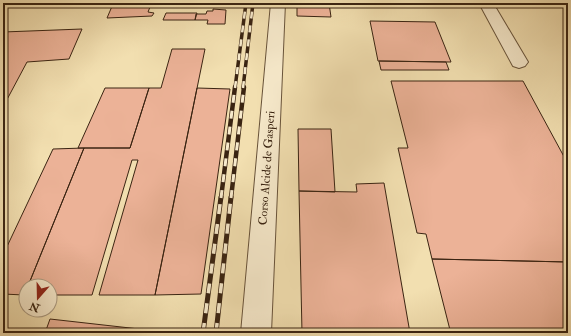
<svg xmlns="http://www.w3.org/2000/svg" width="571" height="336" font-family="'IM FELL Double Pica',serif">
  <rect width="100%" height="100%" fill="#f2dfb0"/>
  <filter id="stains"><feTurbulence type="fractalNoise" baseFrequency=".005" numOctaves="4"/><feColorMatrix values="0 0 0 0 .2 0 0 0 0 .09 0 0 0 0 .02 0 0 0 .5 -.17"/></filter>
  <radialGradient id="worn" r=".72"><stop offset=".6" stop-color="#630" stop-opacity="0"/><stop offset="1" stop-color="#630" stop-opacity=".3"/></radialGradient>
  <!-- building -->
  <path fill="#ecb297" stroke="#3a2412" d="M 297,3 L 329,3 L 331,17 L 297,16 Z
    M 113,4 L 144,4 L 150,7 L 148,12 L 154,13 L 152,16 L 107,18 Z
    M 213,9 L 226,10 L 225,24 L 207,24 L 208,20 L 195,20 L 196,14 L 206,14 L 207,11 L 213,11 Z
    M 166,13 L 197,13 L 195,20 L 163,20 Z
    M 370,21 L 435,22 L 451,62 L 378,61 Z
    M 82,29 L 69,59 L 27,62 L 3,107 L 3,32 Z
    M 172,49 L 205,49 L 155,295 L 99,295 L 138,160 L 132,160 L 92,295 L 50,295 L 50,286 L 28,286 L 84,148 L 130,148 L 149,88 L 161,88 Z
    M 379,61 L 446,62 L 449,70 L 381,70 Z
    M 391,81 L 523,81 L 568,164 L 568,262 L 432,259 L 426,234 L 417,233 L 398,148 L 408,148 Z
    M 105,88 L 149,88 L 130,148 L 78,148 Z
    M 197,88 L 230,89 L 201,294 L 155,295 Z
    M 298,129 L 331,129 L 335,192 L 299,191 Z
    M 84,148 L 28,286 L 26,286 L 24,295 L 3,294 L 3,255 L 53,149 Z
    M 384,183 L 410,333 L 302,333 L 299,191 L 357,192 L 356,184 Z
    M 432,259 L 568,262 L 568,333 L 420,333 L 420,330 L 450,330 Z
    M 50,319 L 148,330 L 147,333 L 45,333 Z"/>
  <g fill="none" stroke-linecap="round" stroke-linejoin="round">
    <defs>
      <path id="minor" d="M 3,3 L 66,3 L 64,6 L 59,7 L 3,7 Z
        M 271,3 L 285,3 L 271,333 L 241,333 Z
        M 479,3 L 493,3 L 528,62 L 525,66 L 519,68 L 513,66 Z"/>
    </defs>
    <!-- minor casing -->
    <use href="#minor" stroke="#68533a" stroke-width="2"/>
    <!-- minor -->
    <use href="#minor" fill="#f7eacc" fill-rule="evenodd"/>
    <defs>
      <path id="rail-far2" d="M 235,88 L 246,3
        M 243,88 L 253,3"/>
      <path id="rail-far1" d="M 221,198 L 235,87
        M 231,198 L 244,87"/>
      <path id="rail" d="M 203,333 L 221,197
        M 216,333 L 231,197"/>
    </defs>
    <!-- rail-far2 casing -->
    <use href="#rail-far2" stroke="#3a2412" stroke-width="3.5"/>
    <!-- rail-far1 casing -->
    <use href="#rail-far1" stroke="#3a2412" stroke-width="4.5"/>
    <!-- rail casing -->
    <use href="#rail" stroke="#3a2412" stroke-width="5"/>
    <!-- rail-far2 -->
    <use href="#rail-far2" stroke="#f7eacc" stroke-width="2.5" stroke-dasharray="7" stroke-linecap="butt"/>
    <!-- rail-far1 -->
    <use href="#rail-far1" stroke="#f7eacc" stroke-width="3" stroke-dasharray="8" stroke-linecap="butt"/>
    <!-- rail -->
    <use href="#rail" stroke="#f7eacc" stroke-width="3.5" stroke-dasharray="10" stroke-linecap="butt"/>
  </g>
  <g text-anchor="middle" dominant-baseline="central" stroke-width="3" stroke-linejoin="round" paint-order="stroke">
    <!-- street labels -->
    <g font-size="12" fill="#3a2412" stroke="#f7eacc">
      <text transform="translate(267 168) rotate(-86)">Corso Alcide de Gasperi</text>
    </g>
  </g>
  <!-- margin -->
  <rect width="571" height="336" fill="none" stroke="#f2dfb0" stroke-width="16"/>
  <rect x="4" y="4" width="563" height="328" fill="none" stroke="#3a2412" stroke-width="2"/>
  <rect x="8" y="8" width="555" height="320" fill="none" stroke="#3a2412"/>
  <!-- north arrow -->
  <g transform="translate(38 298) rotate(200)"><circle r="19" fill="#f7eacc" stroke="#ab9b82"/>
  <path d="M0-3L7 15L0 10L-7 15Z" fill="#8f2418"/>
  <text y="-6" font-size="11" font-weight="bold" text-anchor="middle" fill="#3a2412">N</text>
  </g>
  <rect width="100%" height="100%" filter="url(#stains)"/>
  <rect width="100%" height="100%" fill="url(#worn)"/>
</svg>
